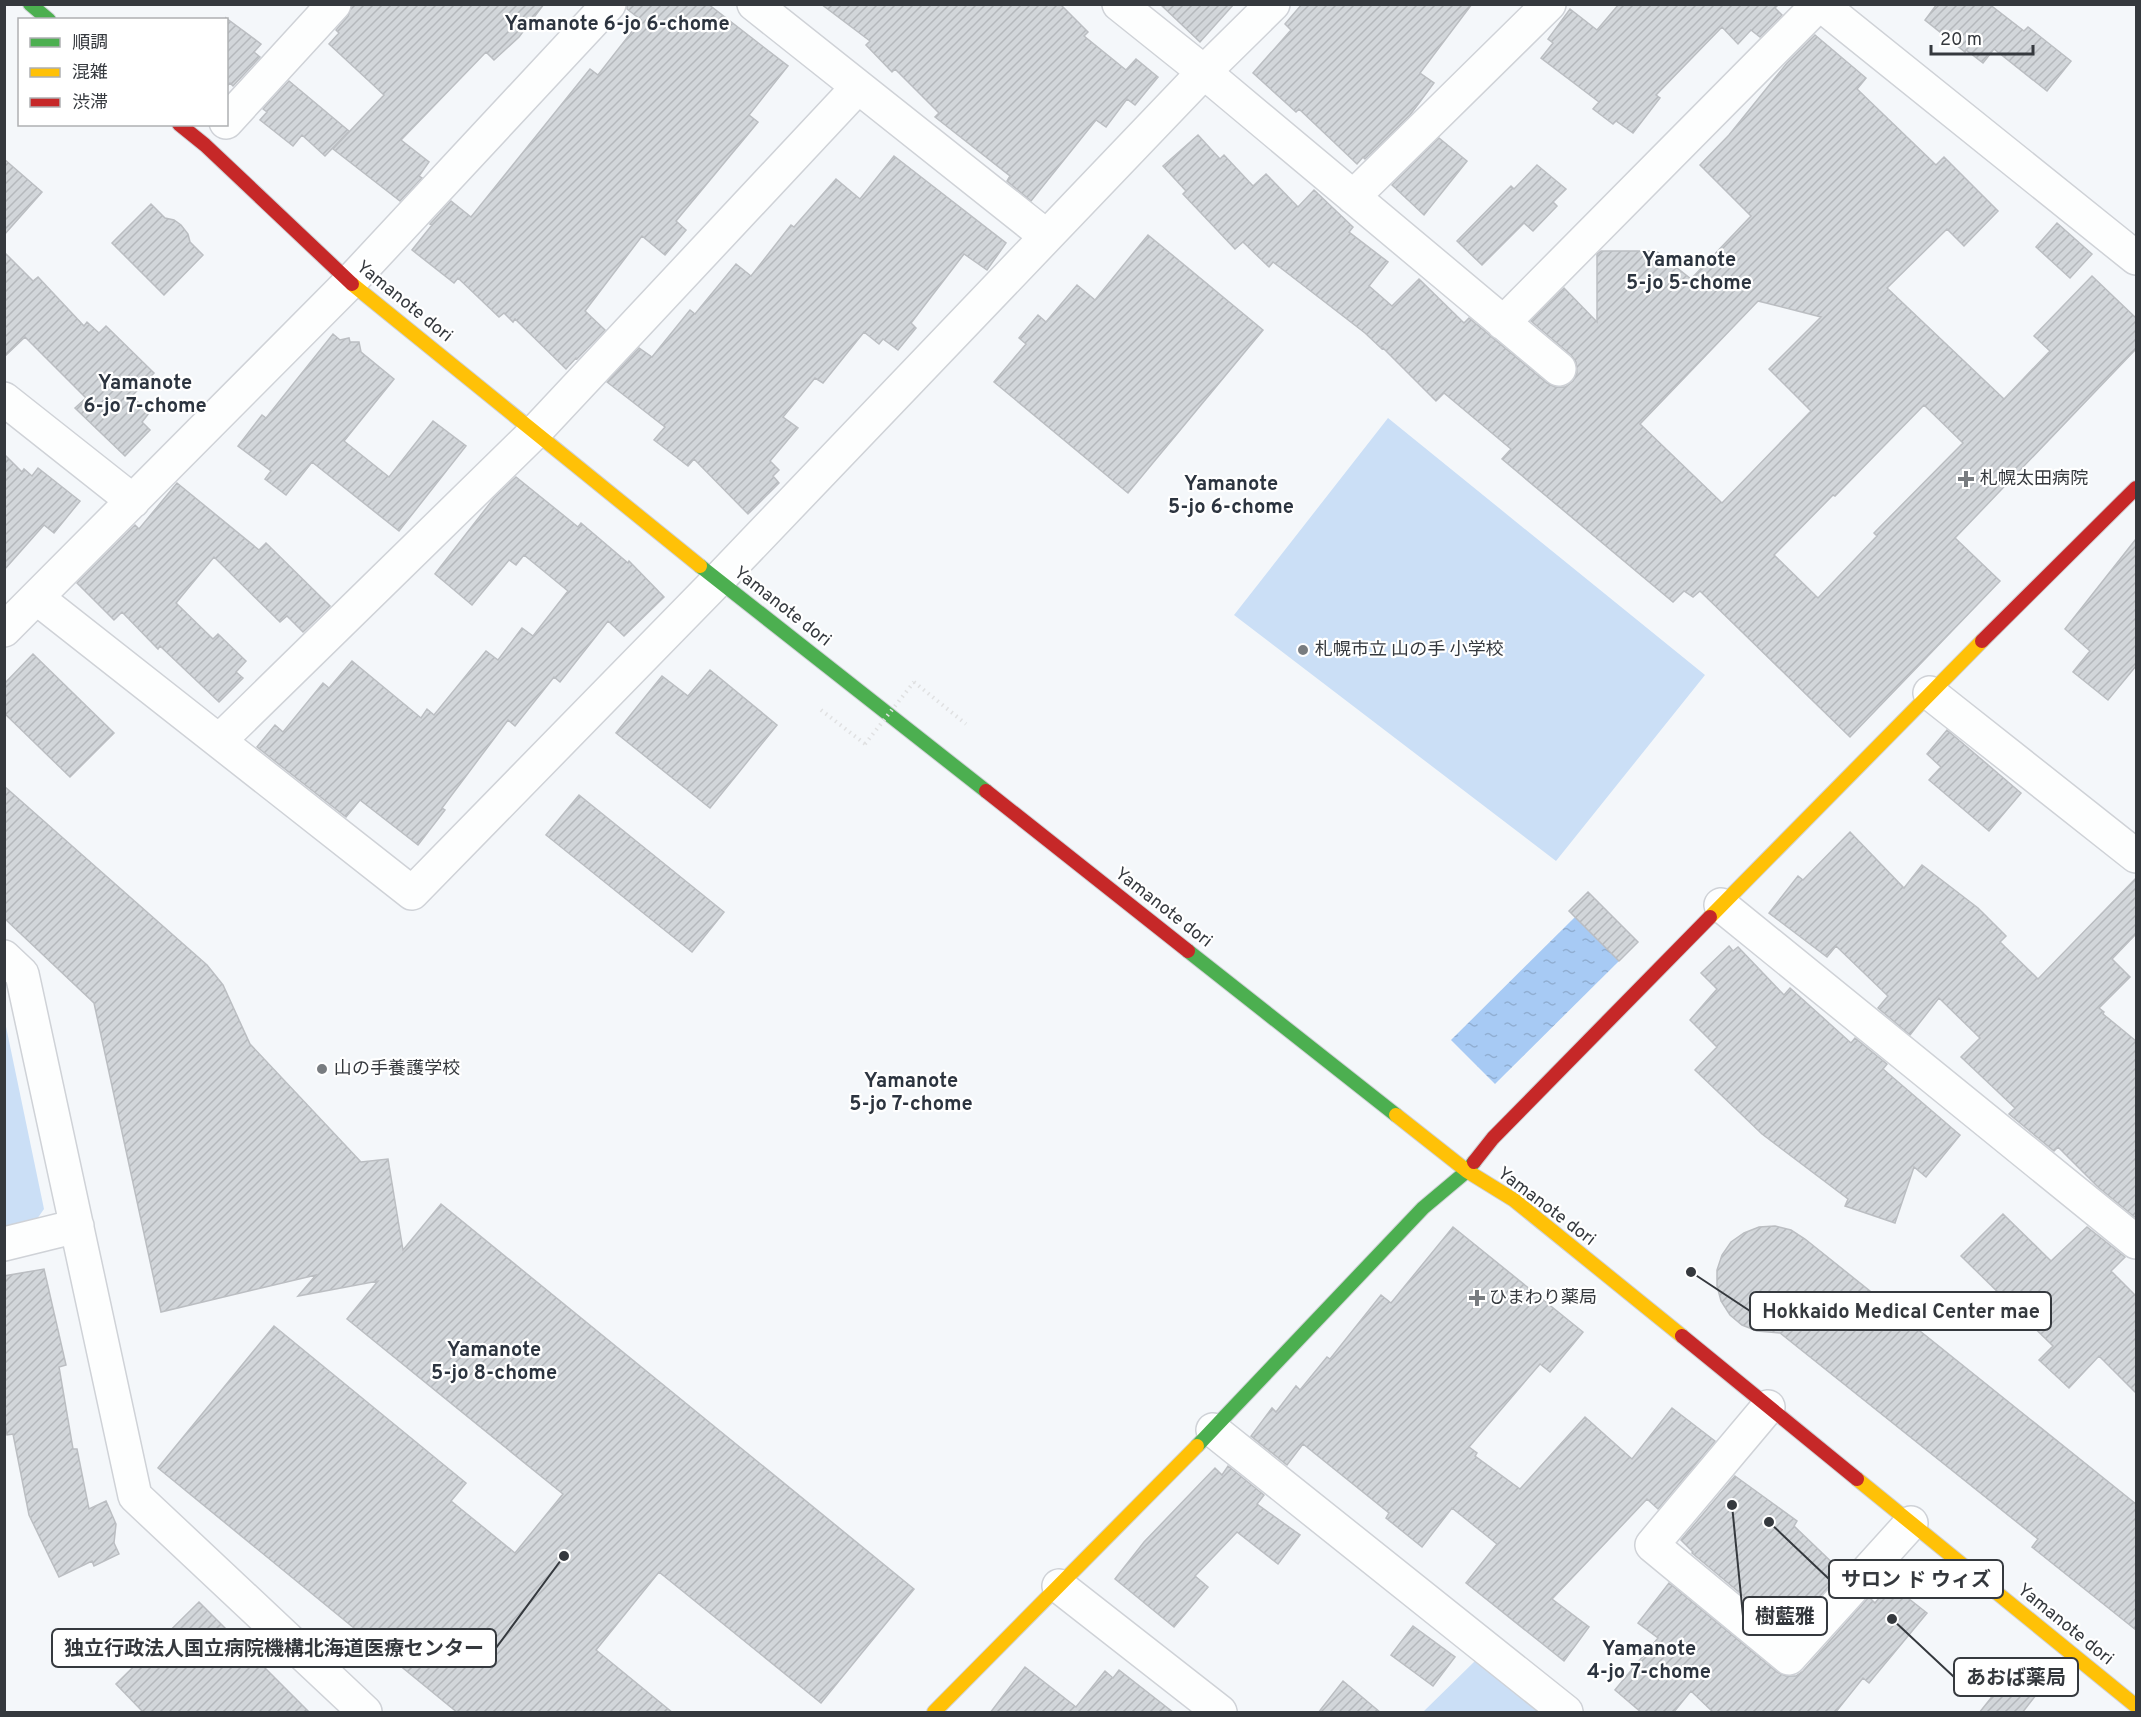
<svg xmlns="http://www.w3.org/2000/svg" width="2141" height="1717" font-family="Overpass,'Noto Sans JP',sans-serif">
  <defs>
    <pattern id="water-ripples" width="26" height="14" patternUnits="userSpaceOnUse" patternTransform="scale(1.5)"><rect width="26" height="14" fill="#a7caf4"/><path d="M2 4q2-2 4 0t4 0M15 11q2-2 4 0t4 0" fill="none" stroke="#90aed2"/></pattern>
    <pattern id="building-hatch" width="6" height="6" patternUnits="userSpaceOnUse" patternTransform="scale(1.5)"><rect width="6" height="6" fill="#d2d6da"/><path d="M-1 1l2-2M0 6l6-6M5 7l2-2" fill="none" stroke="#b5b8bc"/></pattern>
  </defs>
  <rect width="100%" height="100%" fill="#f4f7fa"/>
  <!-- green -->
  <path fill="#cbdff6" d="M 1388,418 L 1705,675 L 1556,861 L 1234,615 Z
    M 4,1017 L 44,1209 L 37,1219 L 5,1227 Z
    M 1475,1661 L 1540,1712 L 1423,1712 Z"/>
  <!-- water -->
  <path fill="url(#water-ripples)" d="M 1575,917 L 1619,961 L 1495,1084 L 1451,1040 Z"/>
  <!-- building -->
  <path fill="url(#building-hatch)" stroke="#bbbec2" stroke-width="1.5" fill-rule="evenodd" d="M 544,4 L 519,37 L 494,60 L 486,52 L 401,140 L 429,162 L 419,176 L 422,178 L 400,201 L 333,149 L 384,95 L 329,44 L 339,33 L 336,30 L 348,16 L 352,4 Z
    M 627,4 L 708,4 L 788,66 L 749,115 L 758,122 L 676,221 L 686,230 L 665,255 L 642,236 L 585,311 L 605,330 L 577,359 L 576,358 L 566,369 L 515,319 L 513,322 L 504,313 L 499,317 L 458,278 L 454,283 L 412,250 L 432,225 L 430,224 L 451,201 L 471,217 L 590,69 L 598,75 L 641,20 L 627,9 Z
    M 821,4 L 1060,4 L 1088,32 L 1084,36 L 1126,70 L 1136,59 L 1158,77 L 1135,105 L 1127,99 L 1106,127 L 1096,120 L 1031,201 L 1007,181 L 1010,176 L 935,117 L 939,113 L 895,69 L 892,72 L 866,45 L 870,41 Z
    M 1160,4 L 1234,4 L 1200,42 Z
    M 1302,4 L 1472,4 L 1420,73 L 1434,83 L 1410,115 L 1365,159 L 1363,157 L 1357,164 L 1299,109 L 1296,112 L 1253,73 L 1291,30 L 1285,24 Z
    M 1619,4 L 1779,4 L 1775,8 L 1782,15 L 1760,37 L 1751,30 L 1738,44 L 1722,27 L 1656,95 L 1660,98 L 1633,133 L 1616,121 L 1613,124 L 1593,109 L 1599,102 L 1541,58 L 1553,43 L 1548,39 L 1570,9 L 1597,30 Z
    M 1937,4 L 1989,4 L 2024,31 L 2028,27 L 2071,61 L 2047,91 L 1994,49 L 1983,63 L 1966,50 L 1965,52 L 1925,20 Z
    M 226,18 L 261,44 L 254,52 L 260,57 L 233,86 L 230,83 L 226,87 Z
    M 1815,35 L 1866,78 L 1857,89 L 1936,165 L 1944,157 L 1998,211 L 1964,246 L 1947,229 L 1887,288 L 2004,399 L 2050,351 L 2034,336 L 2092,276 L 2136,318 L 2136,349 L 1955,538 L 2000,581 L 1850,737 L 1700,591 L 1693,597 L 1684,591 L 1673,602 L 1502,459 L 1511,449 L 1444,393 L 1436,401 L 1383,348 L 1382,349 L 1365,333 L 1273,262 L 1269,267 L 1243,242 L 1235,249 L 1183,194 L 1186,191 L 1163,166 L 1198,135 L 1220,159 L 1224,155 L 1253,186 L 1266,174 L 1298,207 L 1314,190 L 1353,227 L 1349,232 L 1388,262 L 1369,286 L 1392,306 L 1419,279 L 1464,323 L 1469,318 L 1547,383 L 1555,387 L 1565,387 L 1573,381 L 1577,373 L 1576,362 L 1571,355 L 1531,321 L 1564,288 L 1597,322 L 1597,254 L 1601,251 L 1656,251 L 1691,279 L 1751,216 L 1700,165 L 1729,135 L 1787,63 ZM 1758,301 L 1821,317 L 1769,369 L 1811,411 L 1722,503 L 1640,424 ZM 1924,405 L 1963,443 L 1874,533 L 1877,536 L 1818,598 L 1774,555 L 1833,495 L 1835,496 Z
    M 289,81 L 349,131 L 325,156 L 302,135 L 293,146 L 260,120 L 267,112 L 263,109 Z
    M 1439,138 L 1467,161 L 1424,215 L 1392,185 Z
    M 894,156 L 1006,243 L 987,270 L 964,254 L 911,323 L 916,328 L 898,350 L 883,339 L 879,344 L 864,332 L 823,383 L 815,378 L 783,417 L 798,428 L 770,461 L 779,470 L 773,476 L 779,483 L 748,514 L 694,459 L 688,466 L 654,440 L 665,427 L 607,382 L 639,348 L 652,357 L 690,310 L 695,314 L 736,264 L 751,276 L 791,225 L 794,227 L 836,179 L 860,199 Z
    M 4,159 L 42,192 L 4,235 Z
    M 1537,165 L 1566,189 L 1553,202 L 1557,206 L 1533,231 L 1524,223 L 1482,265 L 1457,241 L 1511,186 L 1514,189 Z
    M 151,204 L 165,218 L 174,220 L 181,225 L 188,234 L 190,242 L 203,255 L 164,295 L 112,243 Z
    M 2057,223 L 2092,254 L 2070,278 L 2036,247 Z
    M 1148,235 L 1263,330 L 1128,493 L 994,382 L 1026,344 L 1019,338 L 1038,315 L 1046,322 L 1077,285 L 1095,300 Z
    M 4,252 L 33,281 L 38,277 L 84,326 L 87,322 L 99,333 L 106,326 L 154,373 L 132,396 L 149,413 L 142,422 L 150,430 L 125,456 L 75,408 L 86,398 L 25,337 L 4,357 Z
    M 333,334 L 340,340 L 349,338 L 350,342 L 359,342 L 361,352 L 394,379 L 344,441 L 389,477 L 433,421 L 466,446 L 399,531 L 312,462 L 286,495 L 265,479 L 271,471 L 238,446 L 262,415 L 266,418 Z
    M 4,454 L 22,472 L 24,469 L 32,476 L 38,468 L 80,501 L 54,533 L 44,525 L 4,570 Z
    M 516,477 L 578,527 L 581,523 L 628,563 L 629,561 L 664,597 L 624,636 L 608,621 L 560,682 L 554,677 L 515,726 L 508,720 L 442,808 L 445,810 L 418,845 L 360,800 L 346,817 L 257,747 L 275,725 L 283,732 L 323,683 L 329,688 L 352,661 L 421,718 L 427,709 L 434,715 L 486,651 L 498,660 L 522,628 L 533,636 L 568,591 L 524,555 L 516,565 L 509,560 L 472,605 L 435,574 L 494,498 Z
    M 177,483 L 259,550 L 266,543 L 330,606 L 303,632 L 287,616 L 280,622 L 214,557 L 176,603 L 213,639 L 218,634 L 246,661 L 236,672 L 243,678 L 219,702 L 160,646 L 158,649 L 122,612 L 114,620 L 77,583 L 135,525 L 139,529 Z
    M 2136,539 L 2136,666 L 2108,700 L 2073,672 L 2090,651 L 2065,629 Z
    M 33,654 L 114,733 L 70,777 L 4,713 L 4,684 Z
    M 710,670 L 777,725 L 710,808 L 616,733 L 662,676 L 688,696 Z
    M 1947,730 L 2021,793 L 1989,831 L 1929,780 L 1941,767 L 1927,754 Z
    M 4,786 L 207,965 L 223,985 L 250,1044 L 361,1162 L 388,1159 L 403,1250 L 441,1204 L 914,1589 L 821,1703 L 659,1572 L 596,1650 L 673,1713 L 458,1713 L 158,1468 L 274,1326 L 466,1483 L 451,1501 L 515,1553 L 563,1494 L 347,1319 L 378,1281 L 298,1296 L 316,1275 L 161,1312 L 94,1003 L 4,918 Z
    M 579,795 L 724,912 L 692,952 L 546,835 Z
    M 1850,832 L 1904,888 L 1922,865 L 1978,908 L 2006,936 L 2000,942 L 2038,979 L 2136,878 L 2136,934 L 2112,959 L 2130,977 L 2099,1008 L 2104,1012 L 2103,1014 L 2136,1041 L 2136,1218 L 2098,1187 L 2058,1147 L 2054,1151 L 2009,1114 L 2015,1108 L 1961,1057 L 1980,1038 L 1939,998 L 1910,1035 L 1878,1008 L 1888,996 L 1836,946 L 1827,957 L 1769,913 L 1798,876 L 1803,880 Z
    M 1588,892 L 1638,942 L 1619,961 L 1569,911 Z
    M 1729,946 L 1733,951 L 1738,947 L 1784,995 L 1790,988 L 1851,1043 L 1855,1038 L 1887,1064 L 1883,1069 L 1960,1135 L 1926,1177 L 1914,1167 L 1895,1223 L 1845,1206 L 1848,1199 L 1762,1134 L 1695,1070 L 1717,1047 L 1690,1020 L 1717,989 L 1701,973 Z
    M 2003,1214 L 2051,1261 L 2087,1227 L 2125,1257 L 2111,1271 L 2136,1296 L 2136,1393 L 2099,1356 L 2069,1388 L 2039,1360 L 2053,1346 L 1961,1256 Z
    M 1775,1226 L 1791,1230 L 1805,1239 L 2136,1504 L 2136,1630 L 2032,1547 L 2038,1539 L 1780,1333 L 1757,1331 L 1742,1325 L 1730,1315 L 1721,1301 L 1717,1286 L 1717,1270 L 1722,1255 L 1731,1242 L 1744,1233 L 1759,1227 Z
    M 1453,1227 L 1583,1332 L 1550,1372 L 1540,1364 L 1469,1447 L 1477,1453 L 1475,1456 L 1520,1489 L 1585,1417 L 1632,1459 L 1672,1408 L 1715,1441 L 1658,1509 L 1647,1499 L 1552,1599 L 1589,1627 L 1564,1661 L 1466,1583 L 1497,1544 L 1452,1508 L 1422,1547 L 1386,1518 L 1389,1513 L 1303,1444 L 1287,1465 L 1251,1436 L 1272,1408 L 1276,1412 L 1296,1386 L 1300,1390 L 1327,1357 L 1330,1359 L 1381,1295 L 1391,1303 Z
    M 44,1269 L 66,1365 L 59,1367 L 73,1449 L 77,1449 L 89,1509 L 106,1501 L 116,1524 L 114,1543 L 119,1554 L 94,1566 L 92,1561 L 59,1577 L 29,1515 L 13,1434 L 7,1435 L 4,1419 L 4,1276 Z
    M 1228,1466 L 1264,1495 L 1257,1504 L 1300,1535 L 1278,1564 L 1237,1532 L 1195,1576 L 1208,1587 L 1174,1627 L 1115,1579 L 1144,1542 L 1215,1468 L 1222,1475 Z
    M 1735,1476 L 1797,1521 L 1794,1526 L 1842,1572 L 1787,1632 L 1692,1553 L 1693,1552 L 1681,1540 Z
    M 1669,1583 L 1777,1672 L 1786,1676 L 1796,1676 L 1803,1671 L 1869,1597 L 1875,1603 L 1890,1584 L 1927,1613 L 1869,1683 L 1863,1678 L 1835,1713 L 1714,1713 L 1691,1691 L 1673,1713 L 1642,1713 L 1615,1690 L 1658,1638 L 1638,1623 Z
    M 199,1602 L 310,1713 L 144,1713 L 116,1684 Z
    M 1413,1626 L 1455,1657 L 1433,1686 L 1391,1655 Z
    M 1025,1667 L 1076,1707 L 1105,1671 L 1113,1678 L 1119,1670 L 1174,1713 L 990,1713 Z
    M 2010,1674 L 2036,1695 L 2022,1713 L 1979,1713 Z
    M 1343,1681 L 1381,1713 L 1318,1713 Z"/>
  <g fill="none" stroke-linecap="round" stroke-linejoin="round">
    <defs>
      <path id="street" d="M 754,4 L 1046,236
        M 1119,4 L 1204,72 L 1559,369
        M 1820,4 L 2136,258
        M 226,122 L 334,4
        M 1353,197 L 1549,4
        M 1503,323 L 1819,4
        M 4,399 L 133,501
        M 37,598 L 412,893 L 718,580 L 1204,72 L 1273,4
        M 4,630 L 350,282 L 609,4
        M 1930,693 L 2136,856
        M 219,741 L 535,432 L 858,87
        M 1721,905 L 2136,1242
        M 4,957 L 22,974 L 135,1496 L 365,1712
        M 4,1244 L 77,1226
        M 1768,1407 L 1652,1545 L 1789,1658 L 1911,1523
        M 1213,1430 L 1566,1712
        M 1059,1586 L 1220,1712"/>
      <path id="fast" d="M 30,4 L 49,20
        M 700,566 L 986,791
        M 1188,951 L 1396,1115
        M 1197,1446 L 1423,1208 L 1467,1171 L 1474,1162"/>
      <path id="slow" d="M 352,284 L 700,566
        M 1710,917 L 1982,641
        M 1396,1115 L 1467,1171 L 1514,1200 L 1682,1336
        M 1857,1479 L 2136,1706
        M 934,1712 L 1197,1446"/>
      <path id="jam" d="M 179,124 L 205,145 L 352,284
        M 1982,641 L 2136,488
        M 986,791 L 1188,951
        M 1474,1162 L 1493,1138 L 1710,917
        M 1682,1336 L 1857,1479"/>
    </defs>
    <!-- street casing -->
    <use href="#street" stroke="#cfd2d7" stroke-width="36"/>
    <!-- fast casing -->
    <use href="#fast" stroke="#cfd2d7" stroke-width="16"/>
    <!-- slow casing -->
    <use href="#slow" stroke="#cfd2d7" stroke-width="16"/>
    <!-- jam casing -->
    <use href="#jam" stroke="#cfd2d7" stroke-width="16"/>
    <!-- path -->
    <path stroke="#e0e1e2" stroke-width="4" stroke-dasharray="1.5 4.5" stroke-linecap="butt" d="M 914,682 L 966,724
      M 821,710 L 865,744"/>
    <!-- street -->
    <use href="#street" stroke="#fdfefe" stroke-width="33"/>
    <!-- fast -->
    <use href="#fast" stroke="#4caf50" stroke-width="14"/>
    <!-- slow -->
    <use href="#slow" stroke="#ffc107" stroke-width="14"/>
    <!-- jam -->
    <use href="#jam" stroke="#c62828" stroke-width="14"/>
    <!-- path-bridge -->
    <path stroke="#e0e1e2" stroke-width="4" stroke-dasharray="1.5 4.5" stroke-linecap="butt" d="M 865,744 L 914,682"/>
  </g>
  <!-- markers -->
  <g fill="#787c80" stroke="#fff" stroke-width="2">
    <path d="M1963 470h6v6h6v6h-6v6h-6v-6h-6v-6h6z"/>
    <circle cx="1303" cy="650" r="6"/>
    <circle cx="322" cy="1069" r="6"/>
    <path d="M1474 1289h6v6h6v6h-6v6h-6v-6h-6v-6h6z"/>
  </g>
  <g text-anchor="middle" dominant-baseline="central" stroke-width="4.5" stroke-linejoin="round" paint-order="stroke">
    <!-- street labels -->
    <g font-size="18" fill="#35393e" stroke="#fff">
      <text transform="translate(404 302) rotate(39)">Yamanote dori</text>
      <text transform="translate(782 607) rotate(38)">Yamanote dori</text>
      <text transform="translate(1163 908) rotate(38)">Yamanote dori</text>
      <text transform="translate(1546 1207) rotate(37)">Yamanote dori</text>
      <text transform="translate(2065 1625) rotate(39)">Yamanote dori</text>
    </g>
    <!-- poi labels -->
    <g font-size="18" fill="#35393e" stroke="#fff" text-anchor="start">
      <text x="1980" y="479">札幌太田病院</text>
      <text x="1315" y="650">札幌市立 山の手 小学校</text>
      <text x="334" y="1069">山の手養護学校</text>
      <text x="1489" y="1298">ひまわり薬局</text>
    </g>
    <!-- neighbourhood labels -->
    <g font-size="20" font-weight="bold" fill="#2c343f" stroke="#fff">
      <text x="617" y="25">Yamanote 6-jo 6-chome</text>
      <text x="1689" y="261">Yamanote<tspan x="1689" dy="23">5-jo 5-chome</tspan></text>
      <text x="145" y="384">Yamanote<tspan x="145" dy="23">6-jo 7-chome</tspan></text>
      <text x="1231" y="485">Yamanote<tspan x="1231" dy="23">5-jo 6-chome</tspan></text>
      <text x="911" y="1082">Yamanote<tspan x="911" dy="23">5-jo 7-chome</tspan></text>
      <text x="494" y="1351">Yamanote<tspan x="494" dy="23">5-jo 8-chome</tspan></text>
      <text x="1649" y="1650">Yamanote<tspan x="1649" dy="23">4-jo 7-chome</tspan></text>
    </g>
  </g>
  <!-- callouts -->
  <path fill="none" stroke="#35393e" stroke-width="2" d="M1691 1272L1750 1311M1769 1522L1829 1579M1732 1505L1743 1616M564 1556L496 1648M1892 1619L1954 1677"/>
  <g fill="#35393e" stroke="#fff" stroke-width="2">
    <circle cx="1691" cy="1272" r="6"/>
    <circle cx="1769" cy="1522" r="6"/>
    <circle cx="1732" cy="1505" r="6"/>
    <circle cx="564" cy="1556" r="6"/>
    <circle cx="1892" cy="1619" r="6"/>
  </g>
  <g fill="#fff" stroke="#35393e" stroke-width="2">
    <rect x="1750" y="1292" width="301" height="38" rx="6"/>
    <rect x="1829" y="1560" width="174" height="38" rx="6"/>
    <rect x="1743" y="1597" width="84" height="38" rx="6"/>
    <rect x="52" y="1629" width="444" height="38" rx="6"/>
    <rect x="1954" y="1658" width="124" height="38" rx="6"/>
  </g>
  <g font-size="20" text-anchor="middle" font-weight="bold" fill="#35393e">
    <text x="1901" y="1318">Hokkaido Medical Center mae</text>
    <text x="1916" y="1586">サロン ド ウィズ</text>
    <text x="1785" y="1623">樹藍雅</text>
    <text x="274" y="1655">独立行政法人国立病院機構北海道医療センター</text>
    <text x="2016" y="1684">あおば薬局</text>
  </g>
  <!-- border -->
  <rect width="2141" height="1717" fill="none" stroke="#35393e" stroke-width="12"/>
  <!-- legend -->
  <rect x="18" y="18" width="210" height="108" fill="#ffffff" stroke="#aeb0b2" stroke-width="1.5"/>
  <rect x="30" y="38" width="30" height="9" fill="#4caf50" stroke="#aeb0b2" stroke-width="1.5"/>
  <text x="72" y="48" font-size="18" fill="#35393e">順調</text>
  <rect x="30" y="68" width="30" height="9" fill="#ffc107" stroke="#aeb0b2" stroke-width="1.5"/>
  <text x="72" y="78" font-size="18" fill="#35393e">混雑</text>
  <rect x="30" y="98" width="30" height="9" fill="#c62828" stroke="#aeb0b2" stroke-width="1.5"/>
  <text x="72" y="108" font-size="18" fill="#35393e">渋滞</text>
  <!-- scale -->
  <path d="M1931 45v9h102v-9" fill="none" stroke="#35393e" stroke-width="3"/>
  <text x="1940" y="45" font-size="18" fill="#35393e" stroke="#ffffff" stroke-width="4.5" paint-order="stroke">20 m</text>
</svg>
